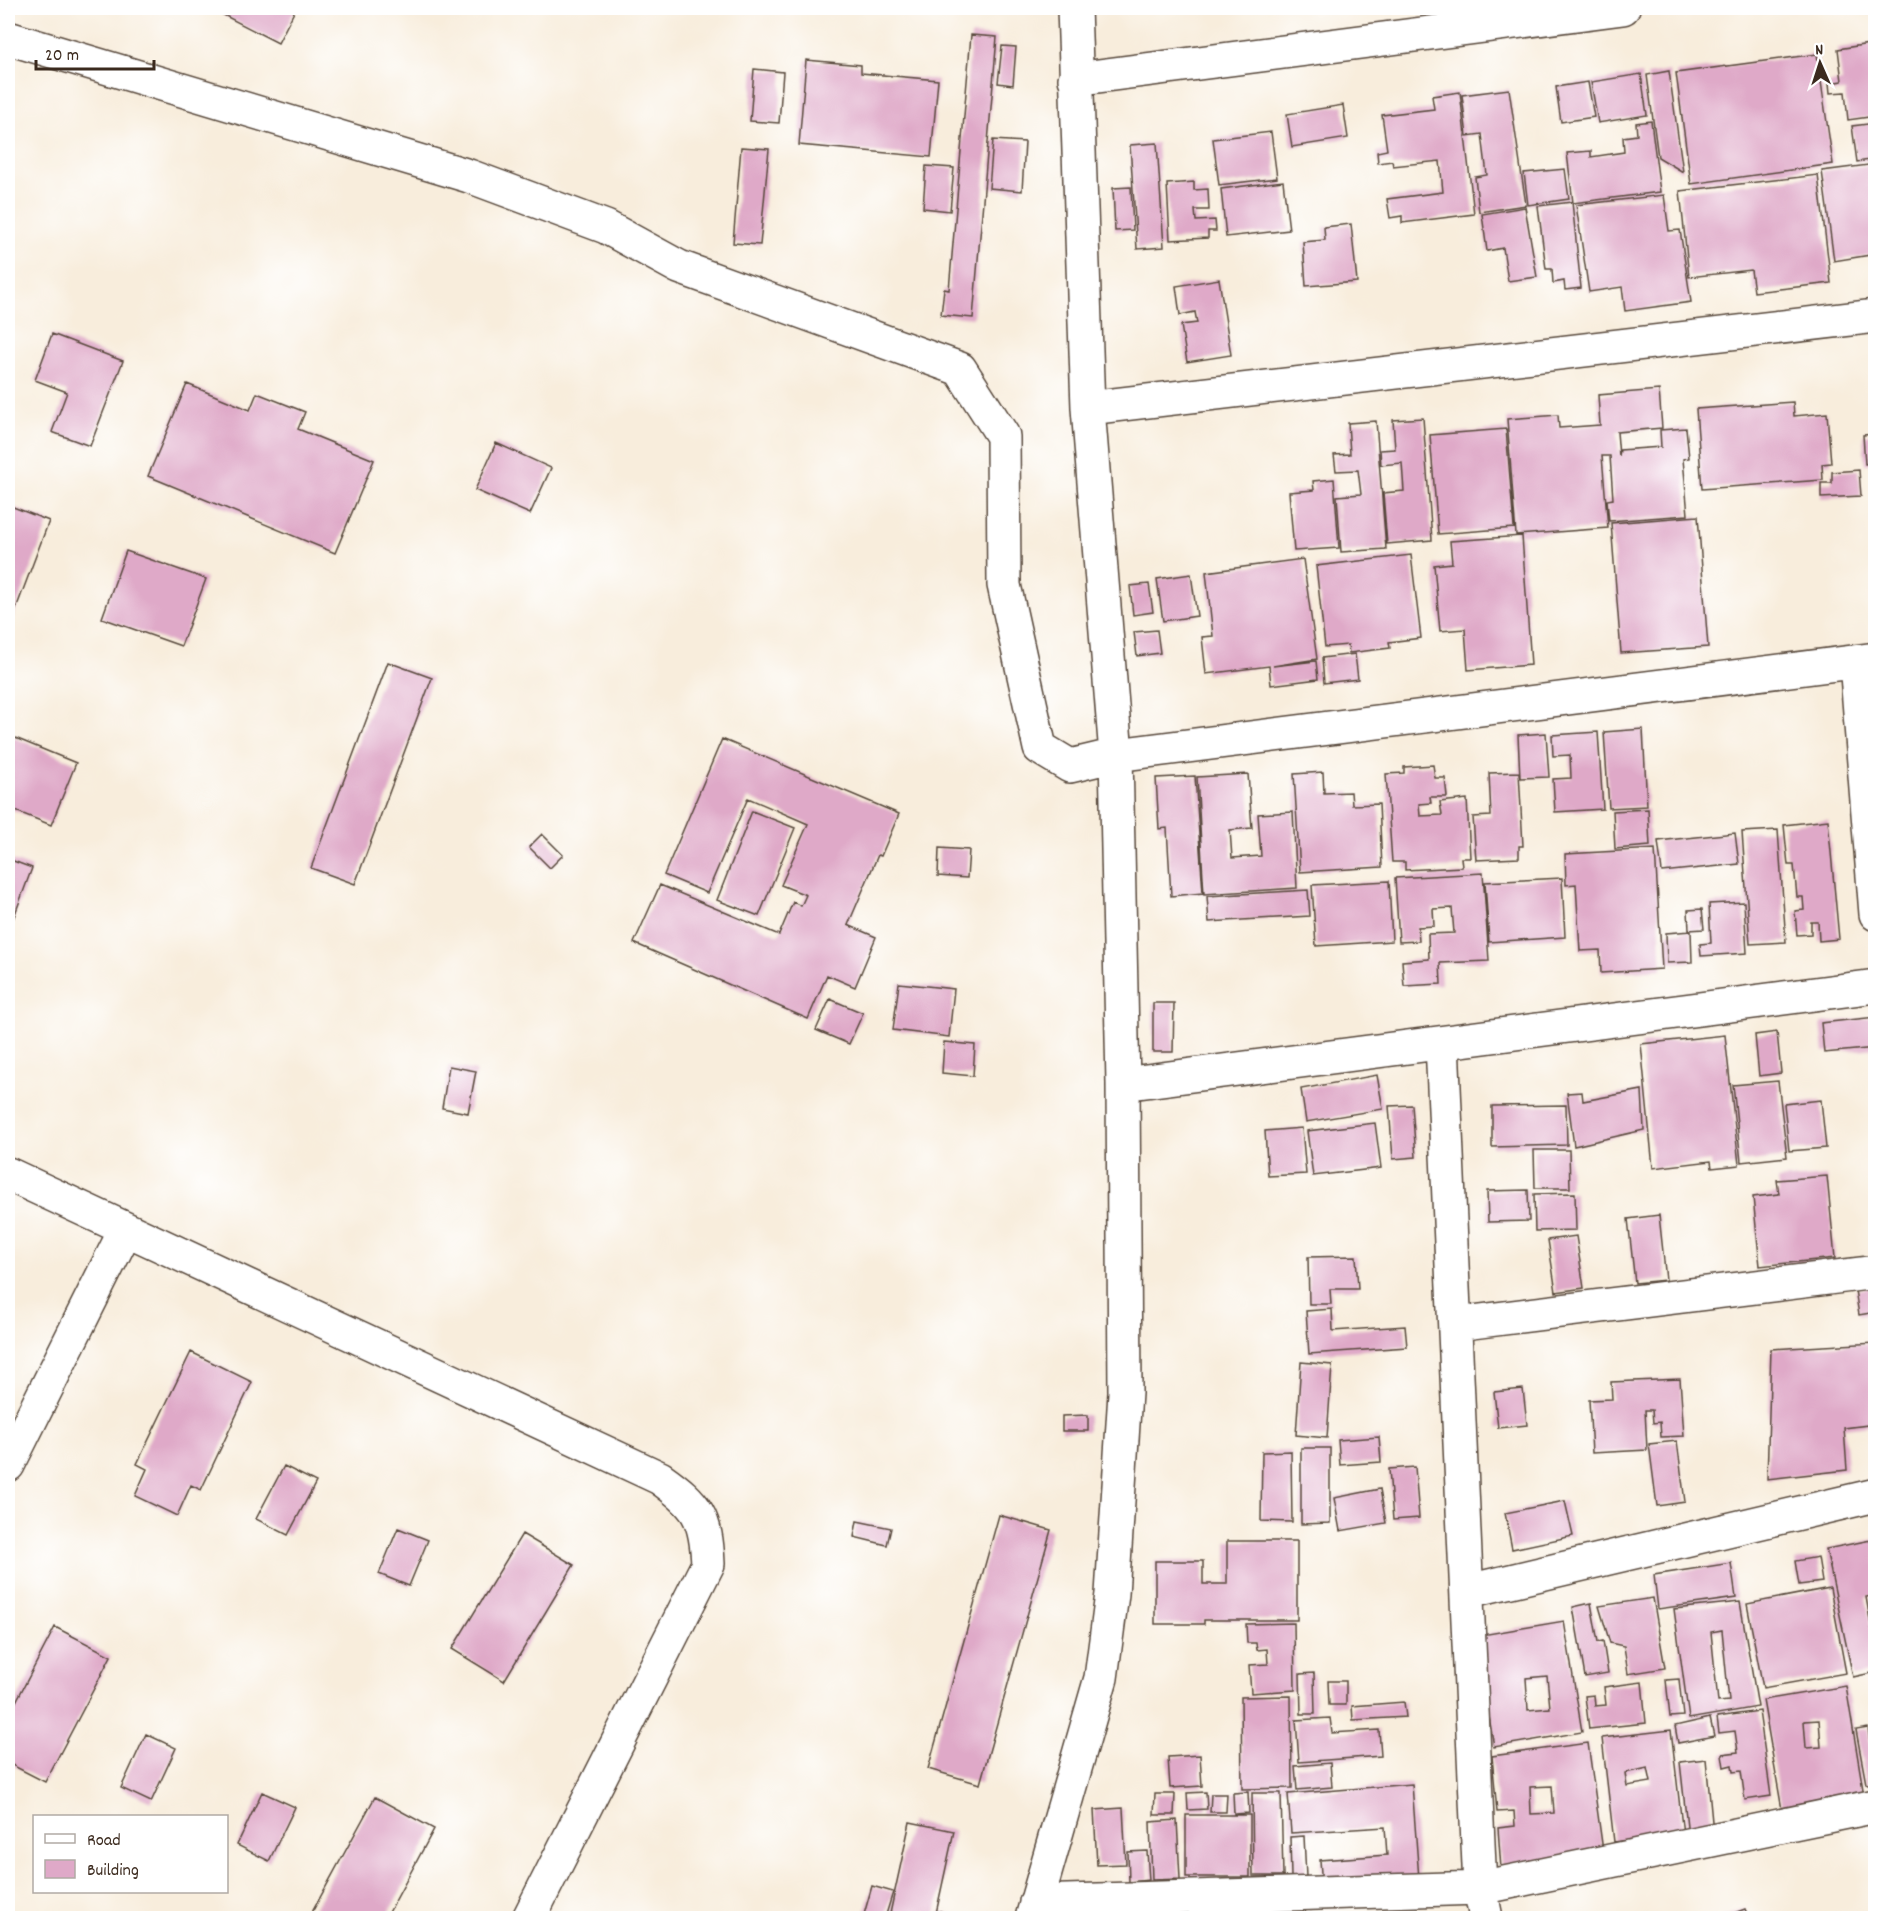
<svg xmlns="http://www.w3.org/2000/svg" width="1883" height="1926" font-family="Dekko,sans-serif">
  <rect width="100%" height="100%" fill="#fff"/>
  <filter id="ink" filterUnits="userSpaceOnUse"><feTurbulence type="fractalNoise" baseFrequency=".0167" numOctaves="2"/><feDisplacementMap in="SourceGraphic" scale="12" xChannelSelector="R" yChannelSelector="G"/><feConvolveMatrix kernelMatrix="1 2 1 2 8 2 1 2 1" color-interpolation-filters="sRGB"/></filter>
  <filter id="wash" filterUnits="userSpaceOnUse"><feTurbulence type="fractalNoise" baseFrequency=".008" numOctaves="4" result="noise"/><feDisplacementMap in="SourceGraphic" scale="24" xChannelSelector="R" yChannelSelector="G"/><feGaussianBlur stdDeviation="1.35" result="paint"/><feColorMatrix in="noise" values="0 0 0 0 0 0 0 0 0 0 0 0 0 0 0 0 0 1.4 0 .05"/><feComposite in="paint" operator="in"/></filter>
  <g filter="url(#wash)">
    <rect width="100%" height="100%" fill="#f8eddc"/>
    <g id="blocks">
      <!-- building -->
      <path fill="#dfa9c8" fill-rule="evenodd" d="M 210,8 L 296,8 L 278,43 Z
        M 971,35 L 997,37 L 973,318 L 941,315 L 944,289 L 949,290 Z
        M 1876,43 L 1876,116 L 1848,120 L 1845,92 L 1830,93 L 1829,83 L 1842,81 L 1838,49 Z
        M 1002,46 L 1016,47 L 1013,85 L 998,83 Z
        M 1817,54 L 1833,164 L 1691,184 L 1676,73 Z
        M 806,60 L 861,65 L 861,73 L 938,80 L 931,157 L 799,145 Z
        M 754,69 L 783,72 L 779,123 L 750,121 Z
        M 1669,71 L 1683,172 L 1658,157 L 1647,75 Z
        M 1641,74 L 1647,115 L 1598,123 L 1591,82 Z
        M 1588,82 L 1594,117 L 1561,122 L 1556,87 Z
        M 1509,89 L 1526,205 L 1479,212 L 1475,177 L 1487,175 L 1482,134 L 1467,136 L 1462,95 Z
        M 1460,92 L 1474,214 L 1402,223 L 1402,216 L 1390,218 L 1387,199 L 1443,192 L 1440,161 L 1393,166 L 1392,161 L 1378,163 L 1377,152 L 1387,150 L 1382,115 L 1434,109 L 1432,96 Z
        M 1343,105 L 1348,138 L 1292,147 L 1287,114 Z
        M 1651,121 L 1660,192 L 1573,203 L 1567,153 L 1591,151 L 1591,157 L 1624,152 L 1623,137 L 1637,135 L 1636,123 Z
        M 1876,123 L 1876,159 L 1857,162 L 1852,126 Z
        M 1271,132 L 1277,178 L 1219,185 L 1213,139 Z
        M 993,140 L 1025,142 L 1022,191 L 989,188 Z
        M 1157,143 L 1164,247 L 1137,249 L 1130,145 Z
        M 741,147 L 769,149 L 760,245 L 733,243 Z
        M 1876,164 L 1876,254 L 1834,261 L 1822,171 Z
        M 926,166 L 954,168 L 950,211 L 923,208 Z
        M 1565,169 L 1569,199 L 1528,205 L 1524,173 Z
        M 1818,175 L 1831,283 L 1754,292 L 1751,270 L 1689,277 L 1680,191 Z
        M 1283,181 L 1289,230 L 1226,237 L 1221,189 Z
        M 1194,182 L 1194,190 L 1208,189 L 1209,210 L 1195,210 L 1196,221 L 1215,220 L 1216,231 L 1208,231 L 1208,238 L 1170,240 L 1167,184 Z
        M 1131,187 L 1133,230 L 1115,231 L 1113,188 Z
        M 1664,195 L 1669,231 L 1680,230 L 1691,302 L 1625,311 L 1622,287 L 1589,292 L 1576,205 Z
        M 1572,202 L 1581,288 L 1565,290 L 1564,281 L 1553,283 L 1552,269 L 1546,269 L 1538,206 Z
        M 1525,207 L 1537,277 L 1508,281 L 1503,248 L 1487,251 L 1482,214 Z
        M 1351,224 L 1357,282 L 1306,286 L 1303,242 L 1325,240 L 1324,227 Z
        M 1219,279 L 1231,355 L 1187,362 L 1181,325 L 1197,323 L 1195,312 L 1180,315 L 1176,286 Z
        M 52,334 L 123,361 L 90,446 L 52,432 L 67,392 L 35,380 Z
        M 187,384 L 250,410 L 257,393 L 305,412 L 298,429 L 374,460 L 335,553 L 148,476 Z
        M 1659,390 L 1662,428 L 1617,432 L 1619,456 L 1620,450 L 1661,447 L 1660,430 L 1686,428 L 1689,458 L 1683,459 L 1688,515 L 1609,521 L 1607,500 L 1613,499 L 1610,456 L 1602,456 L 1608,528 L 1516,535 L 1507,419 L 1558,415 L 1559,428 L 1600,425 L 1598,395 Z
        M 1793,402 L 1794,416 L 1827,413 L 1831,463 L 1822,464 L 1823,480 L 1702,489 L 1696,409 Z
        M 1423,418 L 1432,540 L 1387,544 L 1383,493 L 1404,491 L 1402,463 L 1381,465 L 1380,450 L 1395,449 L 1393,420 Z
        M 1376,421 L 1386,549 L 1341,552 L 1337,496 L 1361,494 L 1358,470 L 1336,471 L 1334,455 L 1350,454 L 1348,423 Z
        M 1506,429 L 1514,528 L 1438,534 L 1430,435 Z
        M 1876,434 L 1876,463 L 1865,464 L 1863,435 Z
        M 496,443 L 551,468 L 530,514 L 475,490 Z
        M 1859,470 L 1861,496 L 1821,498 L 1821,483 L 1832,483 L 1832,472 Z
        M 1334,479 L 1339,548 L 1294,551 L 1289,492 L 1314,490 L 1313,481 Z
        M 8,505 L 49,521 L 8,630 Z
        M 1698,516 L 1708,647 L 1621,653 L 1611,523 Z
        M 1522,536 L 1531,665 L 1468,670 L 1465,629 L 1440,631 L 1434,565 L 1452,563 L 1450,541 Z
        M 126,551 L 206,579 L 181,646 L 102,618 Z
        M 1411,555 L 1421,638 L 1389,642 L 1390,648 L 1349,653 L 1348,645 L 1325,647 L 1316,566 Z
        M 1303,559 L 1317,659 L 1273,666 L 1316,661 L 1318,679 L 1271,685 L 1269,666 L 1206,674 L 1202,637 L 1213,636 L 1206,572 Z
        M 1191,574 L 1197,616 L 1163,621 L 1157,579 Z
        M 1149,584 L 1153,612 L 1133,615 L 1130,586 Z
        M 1157,630 L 1160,653 L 1137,656 L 1134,632 Z
        M 1355,654 L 1358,679 L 1324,683 L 1322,658 Z
        M 388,662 L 432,678 L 355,884 L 311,868 Z
        M 1643,729 L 1647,806 L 1609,808 L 1604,732 Z
        M 1598,732 L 1603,809 L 1555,812 L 1553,779 L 1571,778 L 1570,755 L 1553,756 L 1552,735 Z
        M 1546,733 L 1549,777 L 1520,778 L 1518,735 Z
        M 8,735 L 76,763 L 51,825 L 8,808 Z
        M 722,739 L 899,814 L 881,856 L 878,855 L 848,925 L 876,937 L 855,987 L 827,975 L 808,1019 L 634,943 L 660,885 L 779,935 L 793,902 L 801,906 L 806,895 L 781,885 L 808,824 L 748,798 L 707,893 L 664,875 Z
        M 1433,765 L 1435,778 L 1445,778 L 1447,797 L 1430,797 L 1431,803 L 1419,804 L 1420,816 L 1442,815 L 1440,802 L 1467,799 L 1470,858 L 1461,858 L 1462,867 L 1405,870 L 1405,862 L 1392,862 L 1386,774 L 1404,773 L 1404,767 Z
        M 1323,772 L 1324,793 L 1351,792 L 1352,805 L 1379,804 L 1382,867 L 1300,872 L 1294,774 Z
        M 1519,772 L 1523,846 L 1519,846 L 1519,858 L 1476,860 L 1473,817 L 1491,816 L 1489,773 Z
        M 1248,774 L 1252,828 L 1230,830 L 1232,858 L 1261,856 L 1258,814 L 1293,812 L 1297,888 L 1204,894 L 1197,777 Z
        M 1195,776 L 1203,893 L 1171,896 L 1167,828 L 1159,829 L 1156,778 Z
        M 1648,809 L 1650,846 L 1615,849 L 1613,811 Z
        M 752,811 L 795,828 L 759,916 L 717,900 Z
        M 1828,820 L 1839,939 L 1819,941 L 1818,922 L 1811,922 L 1811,934 L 1797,935 L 1795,911 L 1804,910 L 1803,897 L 1797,897 L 1794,865 L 1788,865 L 1784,825 Z
        M 1778,830 L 1786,942 L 1750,944 L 1742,832 Z
        M 1735,833 L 1739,864 L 1662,872 L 1658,841 Z
        M 542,834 L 563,855 L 550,868 L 529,847 Z
        M 939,848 L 969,850 L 967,878 L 938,876 Z
        M 1655,849 L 1662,969 L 1601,973 L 1600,950 L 1580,951 L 1576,884 L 1566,885 L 1565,854 Z
        M 8,859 L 32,868 L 8,933 Z
        M 1483,873 L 1489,961 L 1440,963 L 1441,984 L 1404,986 L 1402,961 L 1429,959 L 1428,934 L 1454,933 L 1452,908 L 1433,909 L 1434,926 L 1418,927 L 1419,941 L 1399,942 L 1395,878 Z
        M 1562,878 L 1565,937 L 1489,942 L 1485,882 Z
        M 1389,881 L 1392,941 L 1316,946 L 1312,885 Z
        M 1308,890 L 1310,916 L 1209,922 L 1207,896 Z
        M 1744,902 L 1747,953 L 1701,956 L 1700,944 L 1711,943 L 1709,904 Z
        M 1702,909 L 1704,929 L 1689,930 L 1688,910 Z
        M 1691,931 L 1692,962 L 1667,963 L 1666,933 Z
        M 899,983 L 954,989 L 949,1037 L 893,1030 Z
        M 830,999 L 863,1013 L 849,1044 L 816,1030 Z
        M 1153,1003 L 1174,1003 L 1173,1052 L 1153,1052 Z
        M 1876,1017 L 1876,1048 L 1824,1053 L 1821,1023 Z
        M 1777,1032 L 1781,1073 L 1759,1076 L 1755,1035 Z
        M 1725,1035 L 1739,1165 L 1712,1168 L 1711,1161 L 1653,1168 L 1641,1044 Z
        M 944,1042 L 975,1045 L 973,1076 L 942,1073 Z
        M 449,1066 L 476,1071 L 468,1113 L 442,1108 Z
        M 1377,1075 L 1383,1109 L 1306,1122 L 1301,1089 Z
        M 1778,1081 L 1787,1157 L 1741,1162 L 1733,1085 Z
        M 1642,1090 L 1644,1130 L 1574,1146 L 1567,1093 L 1582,1092 L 1583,1101 Z
        M 1821,1100 L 1826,1148 L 1789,1151 L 1784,1104 Z
        M 1412,1105 L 1416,1157 L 1393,1159 L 1389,1106 Z
        M 1566,1105 L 1567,1145 L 1492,1147 L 1492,1106 Z
        M 1375,1123 L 1381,1168 L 1313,1176 L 1307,1131 Z
        M 1302,1128 L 1306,1174 L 1268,1176 L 1265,1131 Z
        M 1534,1150 L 1569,1150 L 1570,1188 L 1535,1188 Z
        M 1827,1176 L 1835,1258 L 1760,1266 L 1753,1197 L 1779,1194 L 1777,1180 Z
        M 1528,1190 L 1529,1221 L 1488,1222 L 1487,1191 Z
        M 1575,1193 L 1576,1230 L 1535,1231 L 1534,1194 Z
        M 1659,1215 L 1666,1280 L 1635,1283 L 1628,1219 Z
        M 1576,1236 L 1584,1288 L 1556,1292 L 1548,1240 Z
        M 1356,1256 L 1358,1289 L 1330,1289 L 1331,1304 L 1309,1304 L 1308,1257 Z
        M 1876,1286 L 1876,1312 L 1859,1315 L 1855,1290 Z
        M 1332,1309 L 1333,1331 L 1405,1326 L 1407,1347 L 1309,1354 L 1306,1311 Z
        M 1876,1343 L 1876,1424 L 1844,1428 L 1847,1470 L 1767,1479 L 1771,1349 Z
        M 191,1352 L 252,1382 L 201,1490 L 191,1485 L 177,1516 L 135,1496 L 147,1469 L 137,1464 Z
        M 1301,1362 L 1332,1365 L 1327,1438 L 1296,1435 Z
        M 1680,1379 L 1684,1436 L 1661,1437 L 1660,1422 L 1653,1423 L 1652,1410 L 1645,1410 L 1647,1450 L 1592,1453 L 1589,1400 L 1612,1399 L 1611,1382 Z
        M 1523,1389 L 1527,1425 L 1498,1428 L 1494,1392 Z
        M 1088,1415 L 1088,1431 L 1062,1431 L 1062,1416 Z
        M 1379,1437 L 1381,1462 L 1340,1465 L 1338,1440 Z
        M 1677,1441 L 1685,1502 L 1657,1506 L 1649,1444 Z
        M 1301,1448 L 1330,1448 L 1330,1523 L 1301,1524 Z
        M 1291,1451 L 1292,1522 L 1261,1521 L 1262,1452 Z
        M 284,1466 L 316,1482 L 288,1535 L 256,1519 Z
        M 1415,1467 L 1419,1518 L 1393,1520 L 1389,1469 Z
        M 1380,1489 L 1386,1523 L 1340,1531 L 1334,1498 Z
        M 1565,1501 L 1573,1536 L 1512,1549 L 1505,1513 Z
        M 999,1515 L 1051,1530 L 980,1784 L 928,1769 Z
        M 857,1521 L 891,1528 L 887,1545 L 854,1537 Z
        M 398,1528 L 428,1540 L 409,1586 L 379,1574 Z
        M 522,1534 L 574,1565 L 504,1681 L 452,1649 Z
        M 1876,1539 L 1876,1595 L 1866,1597 L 1872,1631 L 1876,1631 L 1876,1672 L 1853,1677 L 1826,1549 Z
        M 1227,1541 L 1297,1541 L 1297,1620 L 1204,1620 L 1204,1624 L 1155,1624 L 1155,1561 L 1203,1561 L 1203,1584 L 1227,1584 Z
        M 1818,1557 L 1822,1582 L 1799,1585 L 1795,1561 Z
        M 1731,1563 L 1736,1598 L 1658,1609 L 1654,1575 Z
        M 1830,1588 L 1846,1673 L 1763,1688 L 1747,1604 Z
        M 1653,1598 L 1665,1668 L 1628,1674 L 1624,1646 L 1610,1643 L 1599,1606 Z
        M 1740,1602 L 1758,1707 L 1689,1719 L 1674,1609 ZM 1722,1630 L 1729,1701 L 1718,1702 L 1711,1632 Z
        M 1591,1603 L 1598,1642 L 1603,1641 L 1608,1673 L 1585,1677 L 1573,1607 Z
        M 1564,1621 L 1582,1732 L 1494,1747 L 1476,1636 ZM 1547,1676 L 1550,1708 L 1528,1710 L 1526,1678 Z
        M 1294,1623 L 1295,1690 L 1251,1693 L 1249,1665 L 1268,1664 L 1267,1649 L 1257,1650 L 1256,1643 L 1247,1643 L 1246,1624 Z
        M 55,1627 L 111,1656 L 45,1782 L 8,1763 L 8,1717 Z
        M 1314,1673 L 1315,1714 L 1301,1714 L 1300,1674 Z
        M 1679,1679 L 1683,1716 L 1670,1717 L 1666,1680 Z
        M 1328,1681 L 1346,1681 L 1346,1705 L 1329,1705 Z
        M 1642,1682 L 1646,1723 L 1589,1729 L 1585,1696 L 1594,1695 L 1595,1706 L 1606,1705 L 1604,1687 Z
        M 1846,1686 L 1864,1796 L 1782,1810 L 1763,1700 ZM 1819,1720 L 1821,1747 L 1806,1748 L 1804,1721 Z
        M 1291,1696 L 1292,1788 L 1242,1789 L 1241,1697 Z
        M 1404,1702 L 1406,1717 L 1353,1720 L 1352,1706 Z
        M 1759,1711 L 1771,1796 L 1745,1800 L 1741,1771 L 1733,1772 L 1732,1765 L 1724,1767 L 1722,1754 L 1738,1752 L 1735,1731 L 1719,1733 L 1717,1717 Z
        M 1330,1718 L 1332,1733 L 1379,1730 L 1381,1756 L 1299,1762 L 1296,1720 Z
        M 1710,1718 L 1714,1736 L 1678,1743 L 1675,1726 Z
        M 1868,1728 L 1872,1756 L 1876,1756 L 1876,1783 L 1866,1784 L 1856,1730 Z
        M 1671,1730 L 1683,1834 L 1614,1842 L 1602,1738 ZM 1648,1768 L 1651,1782 L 1627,1786 L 1625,1773 Z
        M 146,1734 L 176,1748 L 151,1802 L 121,1788 Z
        M 1588,1743 L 1603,1851 L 1501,1869 L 1498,1828 L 1515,1826 L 1514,1811 L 1497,1812 L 1492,1756 ZM 1552,1786 L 1554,1813 L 1531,1814 L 1530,1787 Z
        M 1200,1755 L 1202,1786 L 1170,1788 L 1168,1757 Z
        M 1706,1759 L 1713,1832 L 1688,1835 L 1680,1762 Z
        M 1330,1763 L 1332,1787 L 1297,1790 L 1295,1766 Z
        M 1412,1784 L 1419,1879 L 1322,1886 L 1320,1860 L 1387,1855 L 1385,1827 L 1291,1833 L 1288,1794 Z
        M 262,1792 L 295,1807 L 269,1861 L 237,1845 Z
        M 1206,1792 L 1207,1809 L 1188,1810 L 1187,1793 Z
        M 1248,1792 L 1249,1813 L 1234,1814 L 1233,1793 Z
        M 1252,1793 L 1281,1793 L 1283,1876 L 1253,1876 Z
        M 1155,1794 L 1175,1794 L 1174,1815 L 1154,1815 Z
        M 1211,1794 L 1227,1794 L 1226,1812 L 1210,1812 Z
        M 375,1797 L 434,1829 L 386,1918 L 314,1918 L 310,1916 Z
        M 1123,1808 L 1126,1864 L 1097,1865 L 1094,1810 Z
        M 1186,1815 L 1250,1815 L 1250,1877 L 1186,1877 Z
        M 1177,1820 L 1180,1879 L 1152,1880 L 1150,1822 Z
        M 910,1822 L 954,1831 L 935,1918 L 889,1918 Z
        M 1304,1836 L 1306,1877 L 1291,1877 L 1290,1837 Z
        M 1147,1851 L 1149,1880 L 1129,1882 L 1128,1852 Z
        M 872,1886 L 893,1892 L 885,1918 L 863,1918 Z
        M 1745,1909 L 1749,1918 L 1721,1918 Z
        M 940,1911 L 962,1918 L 938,1918 Z"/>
    </g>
  </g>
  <g filter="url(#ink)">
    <use href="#blocks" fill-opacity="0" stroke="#57473a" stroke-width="1.5"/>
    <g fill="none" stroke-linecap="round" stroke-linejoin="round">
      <defs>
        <path id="minor" d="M 8,38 L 469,176 L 606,227 L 679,267 L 960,369 L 1003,436 L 1004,585 L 1040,748 L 1070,766 L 1116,755 L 1876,659
          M 1075,79 L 1623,8
          M 1088,408 L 1876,316
          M 1856,662 L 1876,914
          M 1442,1043 L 1480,1888 L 1486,1918
          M 1123,1084 L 1876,986
          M 8,1174 L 660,1478 C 698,1505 706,1517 708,1564 L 529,1918
          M 1456,1324 L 1876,1272
          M 8,1465 L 126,1229
          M 1468,1591 L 1876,1495
          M 1036,1902 L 1480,1888 L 1876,1806
          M 1032,1918 L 1101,1678 L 1112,1594 L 1125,1393 L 1123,1084 L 1116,755 L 1088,408 L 1074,8"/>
      </defs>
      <!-- minor casing -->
      <use href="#minor" stroke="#57473a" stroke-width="36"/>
      <!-- minor -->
      <use href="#minor" stroke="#fff" stroke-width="33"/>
    </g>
  </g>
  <!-- margin -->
  <rect width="1883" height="1926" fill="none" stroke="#fff" stroke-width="30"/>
  <!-- legend -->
  <rect x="33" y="1815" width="195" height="78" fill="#ffffff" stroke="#b1aaa5" stroke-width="1.5"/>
  <rect x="45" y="1834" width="30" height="9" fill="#ffffff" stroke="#b1aaa5" stroke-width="1.5"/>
  <text x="87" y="1845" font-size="18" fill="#3b2a1e">Road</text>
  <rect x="45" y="1860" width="30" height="18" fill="#dfa9c8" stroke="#b1aaa5" stroke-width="1.5"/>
  <text x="87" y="1875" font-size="18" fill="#3b2a1e">Building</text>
  <!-- north arrow -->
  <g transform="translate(1820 63) rotate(357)" stroke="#ffffff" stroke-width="4.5" paint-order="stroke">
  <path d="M0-4.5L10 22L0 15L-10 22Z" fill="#3b2a1e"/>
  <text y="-9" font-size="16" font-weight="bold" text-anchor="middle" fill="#3b2a1e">N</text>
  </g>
  <!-- scale -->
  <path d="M36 60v9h118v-9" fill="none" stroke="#3b2a1e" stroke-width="3"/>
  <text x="45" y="60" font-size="18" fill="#3b2a1e" stroke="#ffffff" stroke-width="4.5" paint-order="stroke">20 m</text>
</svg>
